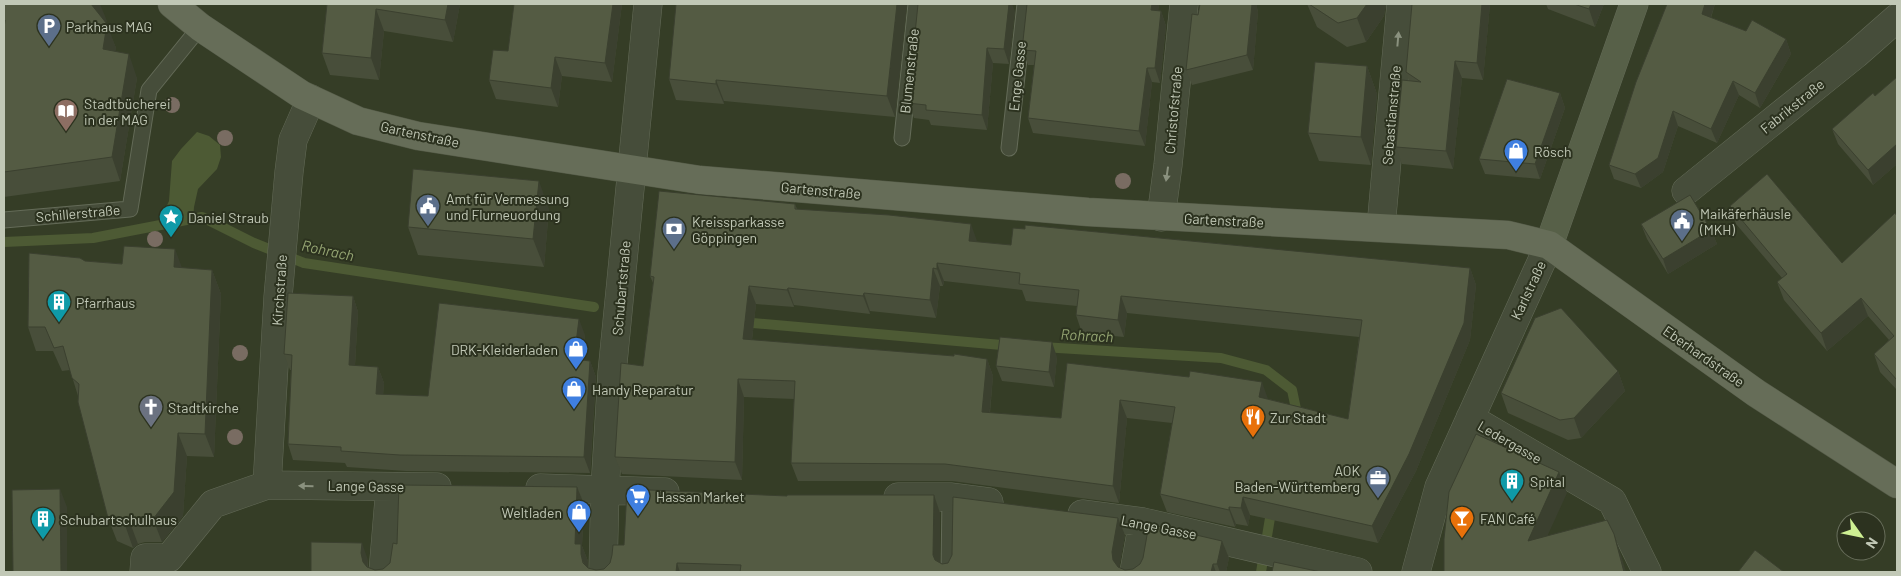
<svg xmlns="http://www.w3.org/2000/svg" width="1901" height="576" font-family="Barlow,sans-serif">
  <rect width="100%" height="100%" fill="#353d26"/>
  <!-- water -->
  <path fill="#4d5a34" d="M 197,132 L 209,136 L 220,145 L 221,157 L 217,169 L 198,189 L 194,207 L 193,220 L 179,225 L 171,225 L 168,221 L 164,212 L 169,201 L 172,161 L 181,149 Z"/>
  <g fill="none" stroke-linecap="round" stroke-linejoin="round">
    <!-- stream -->
    <path stroke="#4d5a34" stroke-width="10" d="M 4,242 L 93,238 L 202,217 L 254,243 L 304,263 L 594,307
      M 741,322 L 1013,346
      M 1042,347 L 1221,358 L 1266,370 L 1292,390 L 1296,409 L 1293,419
      M 1261,572 L 1272,506"/>
    <defs>
      <path id="lane" d="M 902,138 L 916,4
        M 1009,148 L 1025,4
        M 4,220 L 130,209 L 149,90 L 200,27
        M 949,572 L 950,497"/>
      <path id="street" d="M 1686,191 L 1856,54 L 1897,18
        M 1161,217 L 1168,165 L 1184,4
        M 1381,227 L 1401,4
        M 1470,418 L 1612,501 L 1647,572
        M 267,485 L 278,297 L 289,172 L 293,140 L 311,99
        M 540,488 L 665,492
        M 898,497 L 950,497 L 989,502
        M 1082,514 L 1143,522 L 1358,572
        M 144,572 L 145,558 L 169,558 L 213,504 L 267,485 L 437,487
        M 383,572 L 390,487
        M 603,572 L 605,489 L 612,373 L 648,4
        M 1134,572 L 1143,522
        M 1416,572 L 1439,487 L 1549,245"/>
      <path id="secondary" d="M 1549,245 L 1634,4"/>
      <path id="primary" d="M 172,4 L 200,27 L 302,95 L 358,121 L 418,136 L 700,180 L 1088,212 L 1508,235 L 1549,245 L 1756,393 L 1897,484"/>
    </defs>
    <!-- lane casing -->
    <use href="#lane" stroke="#646b58" stroke-width="17"/>
    <!-- street casing -->
    <use href="#street" stroke="#646b58" stroke-width="29"/>
    <!-- secondary casing -->
    <use href="#secondary" stroke="#646b58" stroke-width="29"/>
    <!-- primary casing -->
    <use href="#primary" stroke="#535946" stroke-width="29"/>
    <!-- lane -->
    <use href="#lane" stroke="#464d3a" stroke-width="15"/>
    <!-- street -->
    <use href="#street" stroke="#464d3a" stroke-width="28"/>
    <!-- secondary -->
    <use href="#secondary" stroke="#576048" stroke-width="28"/>
    <!-- primary -->
    <use href="#primary" stroke="#666d58" stroke-width="28"/>
  </g>
  <!-- trees -->
  <g fill="#796c62">
    <circle cx="172" cy="105" r="8"/>
    <circle cx="225" cy="138" r="8"/>
    <circle cx="1123" cy="181" r="8"/>
    <circle cx="155" cy="239" r="8"/>
    <circle cx="240" cy="353" r="8"/>
    <circle cx="235" cy="437" r="8"/>
  </g>
  <!-- wall -->
  <path fill="#484e3a" fill-rule="evenodd" d="M 4,4 L 107,21 L 105,22 L 116,48 L 115,51 L 137,78 L 120,181 L 4,197 Z
    M 327,4 L 460,4 L 453,42 L 384,31 L 379,80 L 330,75 L 322,53 Z
    M 622,4 L 612,82 L 562,76 L 558,107 L 496,99 L 489,80 L 508,51 Z
    M 907,4 L 895,117 L 724,101 L 724,104 L 676,100 L 669,79 Z
    M 1027,4 L 1159,4 L 1158,11 L 1161,11 L 1166,26 L 1160,83 L 1152,82 L 1145,146 L 1033,133 L 1028,118 L 1034,65 L 1028,65 L 1022,50 Z
    M 1200,4 L 1257,4 L 1257,8 L 1258,12 L 1253,70 L 1192,85 L 1186,70 L 1198,15 Z
    M 1307,4 L 1386,4 L 1384,16 L 1366,42 L 1347,47 L 1317,27 Z
    M 1490,4 L 1483,80 L 1462,78 L 1453,169 L 1402,164 L 1396,147 L 1409,81 L 1406,72 Z
    M 1546,4 L 1604,4 L 1595,27 L 1548,9 Z
    M 1667,4 L 1715,4 L 1711,18 L 1746,31 L 1786,39 L 1791,54 L 1760,108 L 1739,95 L 1717,143 L 1678,126 L 1663,172 L 1641,188 L 1614,179 L 1609,165 Z
    M 1015,11 L 1009,64 L 993,63 L 987,130 L 931,125 L 929,120 L 914,118 L 908,103 Z
    M 1367,66 L 1377,94 L 1371,165 L 1319,161 L 1308,133 Z
    M 1897,77 L 1897,164 L 1873,185 L 1838,144 L 1832,129 L 1875,96 Z
    M 1560,93 L 1565,108 L 1540,179 L 1485,174 L 1479,159 Z
    M 795,204 L 797,209 L 977,242 L 1011,245 L 1470,268 L 1476,285 L 1470,340 L 1416,471 L 1378,543 L 1250,515 L 1248,526 L 1236,524 L 1235,527 L 1167,512 L 1160,494 L 1172,423 L 1127,418 L 1119,503 L 952,481 L 798,481 L 791,463 L 794,399 L 744,397 L 742,480 L 622,474 L 615,457 L 643,366 L 653,283 L 650,276 ZM 944,281 L 1022,290 L 1026,301 L 1077,306 L 1076,315 L 1082,333 L 1124,337 L 1127,313 L 1359,337 L 1348,419 L 1268,399 L 1067,363 L 1061,418 L 990,413 L 993,376 L 987,359 L 752,340 L 756,304 L 794,307 L 794,305 L 870,314 L 870,311 L 936,318 L 940,286 L 943,286 Z
    M 1730,206 L 1842,263 L 1897,216 L 1897,390 L 1880,372 L 1874,354 L 1889,340 L 1868,316 L 1827,351 L 1784,300 L 1777,282 L 1782,278 L 1736,224 Z
    M 549,209 L 544,267 L 418,255 L 408,227 Z
    M 1641,224 L 1711,230 L 1717,244 L 1668,274 L 1647,239 Z
    M 85,261 L 212,270 L 221,294 L 214,457 L 187,456 L 183,516 L 162,542 L 145,542 L 138,544 L 133,548 L 117,541 L 108,518 L 78,396 L 70,370 L 62,371 L 53,351 L 36,351 L 28,327 Z
    M 353,296 L 358,312 L 355,366 L 378,367 L 384,383 L 383,395 L 428,396 L 585,335 L 582,360 L 590,361 L 596,377 L 590,473 L 406,471 L 347,467 L 345,463 L 293,460 L 288,444 L 291,370 L 290,370 L 284,354 Z
    M 1057,357 L 1054,387 L 1002,381 L 996,366 Z
    M 1618,371 L 1625,391 L 1581,438 L 1568,440 L 1508,413 L 1501,393 Z
    M 577,487 L 584,504 L 582,546 L 588,561 L 587,567 L 596,570 L 604,569 L 610,563 L 624,545 L 787,496 L 934,495 L 940,513 L 940,563 L 942,564 L 1125,535 L 1119,567 L 1125,570 L 1133,569 L 1222,541 L 1229,558 L 1226,572 L 311,572 L 368,560 L 368,567 L 375,570 L 383,569 L 390,563 L 397,544 Z"/>
  <!-- shaded-wall -->
  <path fill="#3b402f" d="M 91,4 L 100,4 L 107,21 L 100,28 Z
    M 448,4 L 460,4 L 453,42 L 445,20 Z
    M 613,4 L 622,4 L 612,82 L 605,63 Z
    M 897,4 L 907,4 L 895,117 L 887,96 Z
    M 1009,4 L 1012,4 L 1015,11 L 1009,64 L 1004,49 Z
    M 1152,4 L 1159,4 L 1157,25 L 1151,10 Z
    M 1252,4 L 1257,4 L 1257,8 L 1258,12 L 1253,70 L 1247,55 Z
    M 1367,4 L 1386,4 L 1384,16 L 1366,42 L 1357,18 Z
    M 1482,4 L 1490,4 L 1483,80 L 1477,63 Z
    M 1591,4 L 1604,4 L 1595,27 L 1589,9 Z
    M 1705,4 L 1715,4 L 1707,28 L 1702,14 Z
    M 376,9 L 384,31 L 379,80 L 371,58 Z
    M 1161,11 L 1166,26 L 1160,83 L 1155,68 Z
    M 107,24 L 116,48 L 112,73 L 103,49 Z
    M 1786,39 L 1791,54 L 1760,108 L 1755,93 Z
    M 987,48 L 993,63 L 987,130 L 982,115 Z
    M 129,54 L 137,78 L 120,181 L 112,157 Z
    M 555,57 L 562,76 L 558,107 L 551,88 Z
    M 1455,61 L 1462,78 L 1453,169 L 1446,151 Z
    M 1367,66 L 1377,94 L 1371,165 L 1361,137 Z
    M 1147,68 L 1152,82 L 1145,146 L 1139,131 Z
    M 716,80 L 724,101 L 724,104 L 716,84 Z
    M 1733,81 L 1739,95 L 1717,143 L 1711,129 Z
    M 1560,93 L 1565,108 L 1540,179 L 1535,164 Z
    M 1673,111 L 1678,126 L 1663,172 L 1641,188 L 1635,174 Z
    M 1897,144 L 1897,164 L 1873,185 L 1868,170 Z
    M 539,181 L 549,209 L 544,267 L 533,239 Z
    M 971,224 L 977,241 L 969,241 Z
    M 1711,230 L 1717,244 L 1668,274 L 1663,259 Z
    M 175,249 L 184,273 L 174,267 Z
    M 937,263 L 944,281 L 943,286 L 937,269 Z
    M 933,268 L 940,286 L 936,318 L 930,300 Z
    M 1470,268 L 1476,285 L 1470,340 L 1416,471 L 1378,543 L 1372,526 Z
    M 212,270 L 221,294 L 214,457 L 205,434 Z
    M 749,286 L 756,304 L 750,357 L 743,339 Z
    M 788,288 L 794,305 L 794,307 L 787,290 Z
    M 864,293 L 870,311 L 870,314 L 863,296 Z
    M 353,296 L 358,312 L 354,382 L 349,365 Z
    M 1121,296 L 1127,313 L 1124,337 L 1118,320 Z
    M 1861,298 L 1868,316 L 1827,351 L 1821,333 Z
    M 579,319 L 585,335 L 580,375 L 574,359 Z
    M 1052,342 L 1057,357 L 1054,387 L 1049,372 Z
    M 987,359 L 993,376 L 988,430 L 982,412 Z
    M 590,361 L 596,377 L 590,473 L 584,457 Z
    M 378,367 L 384,383 L 382,410 L 376,394 Z
    M 1618,371 L 1625,391 L 1581,438 L 1574,418 Z
    M 738,379 L 744,397 L 742,480 L 735,462 Z
    M 1262,382 L 1268,399 L 1259,397 Z
    M 1120,400 L 1127,418 L 1119,503 L 1113,486 Z
    M 178,433 L 187,456 L 183,516 L 162,542 L 153,519 Z
    M 1559,472 L 1567,493 L 1536,561 L 1528,541 Z
    M 577,487 L 584,504 L 582,546 L 588,561 L 588,572 L 575,544 Z
    M 60,489 L 67,507 L 67,572 L 61,572 Z
    M 934,495 L 940,513 L 940,572 L 933,555 Z
    M 1243,497 L 1250,515 L 1248,526 L 1241,508 Z
    M 1229,507 L 1236,524 L 1235,527 L 1229,510 Z
    M 1118,518 L 1125,535 L 1119,569 L 1113,560 L 1112,552 Z
    M 129,520 L 138,544 L 133,548 L 125,525 Z
    M 1614,534 L 1621,555 L 1626,572 L 1624,572 Z
    M 1222,541 L 1229,558 L 1226,572 L 1220,572 L 1217,564 Z
    M 362,543 L 368,560 L 367,571 L 363,562 L 361,553 Z
    M 677,563 L 680,572 L 676,572 Z
    M 1213,564 L 1216,572 L 1211,572 Z"/>
  <!-- building -->
  <path fill="#545b43" stroke="#3b402f" fill-rule="evenodd" d="M 4,4 L 91,4 L 107,24 L 103,49 L 129,54 L 112,157 L 4,172 L 4,29 L 5,20 L 4,19 Z
    M 327,4 L 448,4 L 445,20 L 376,9 L 371,58 L 322,53 Z
    M 514,4 L 613,4 L 605,63 L 555,57 L 551,88 L 489,80 L 493,50 L 508,51 Z
    M 676,4 L 897,4 L 887,96 L 716,80 L 716,84 L 669,79 Z
    M 918,4 L 1009,4 L 1004,49 L 987,48 L 982,115 L 926,110 L 926,105 L 908,103 Z
    M 1027,4 L 1152,4 L 1151,10 L 1161,11 L 1155,68 L 1147,68 L 1139,131 L 1028,118 L 1036,51 L 1022,50 Z
    M 1200,4 L 1252,4 L 1247,55 L 1186,70 L 1192,14 L 1198,15 Z
    M 1309,4 L 1367,4 L 1357,18 L 1338,23 Z
    M 1412,4 L 1482,4 L 1477,63 L 1455,61 L 1446,151 L 1396,147 L 1402,80 L 1421,82 L 1406,72 Z
    M 1574,4 L 1591,4 L 1589,9 Z
    M 1667,4 L 1705,4 L 1702,14 L 1746,31 L 1752,20 L 1786,39 L 1755,93 L 1733,81 L 1711,129 L 1673,111 L 1658,158 L 1635,174 L 1609,165 L 1636,82 Z
    M 1315,62 L 1367,66 L 1361,137 L 1308,133 Z
    M 1897,77 L 1897,144 L 1868,170 L 1832,129 L 1873,93 L 1875,96 Z
    M 1507,79 L 1560,93 L 1535,164 L 1479,159 Z
    M 413,169 L 539,181 L 533,239 L 408,227 Z
    M 1767,174 L 1842,263 L 1895,213 L 1897,216 L 1897,380 L 1874,354 L 1894,336 L 1861,298 L 1821,333 L 1777,282 L 1787,274 L 1730,206 Z
    M 659,191 L 795,204 L 795,209 L 889,215 L 971,224 L 969,241 L 1011,245 L 1013,228 L 1025,229 L 1025,225 L 1470,268 L 1464,323 L 1409,454 L 1372,526 L 1243,497 L 1241,508 L 1229,507 L 1229,510 L 1160,494 L 1175,407 L 1120,400 L 1113,486 L 945,464 L 791,463 L 795,381 L 738,379 L 735,462 L 615,457 L 621,363 L 643,366 L 654,277 L 650,276 ZM 937,263 L 1020,273 L 1019,284 L 1079,290 L 1076,315 L 1118,320 L 1121,296 L 1362,320 L 1348,419 L 1259,397 L 1262,382 L 1190,371 L 1189,377 L 1067,363 L 1061,418 L 982,412 L 987,359 L 954,354 L 954,356 L 743,339 L 749,286 L 787,290 L 788,288 L 863,296 L 864,293 L 930,300 L 933,268 L 937,269 Z
    M 1690,195 L 1711,230 L 1663,259 L 1641,224 Z
    M 124,246 L 175,249 L 174,267 L 212,270 L 205,434 L 178,433 L 174,492 L 153,519 L 136,519 L 129,520 L 125,525 L 108,518 L 78,402 L 79,384 L 72,378 L 63,346 L 54,348 L 45,327 L 28,327 L 29,253 L 80,258 L 85,261 L 122,264 Z
    M 288,293 L 353,296 L 349,365 L 378,367 L 376,394 L 428,396 L 439,303 L 579,319 L 574,359 L 590,361 L 584,457 L 400,455 L 341,451 L 341,447 L 288,444 L 292,355 L 284,354 Z
    M 1561,308 L 1618,371 L 1574,418 L 1560,420 L 1501,393 L 1535,318 Z
    M 1000,337 L 1052,342 L 1049,372 L 996,366 Z
    M 1476,434 L 1559,472 L 1528,541 L 1607,520 L 1614,534 L 1624,572 L 1444,572 L 1444,539 L 1449,492 Z
    M 399,485 L 577,487 L 575,544 L 581,544 L 581,554 L 583,563 L 588,568 L 596,570 L 604,569 L 610,563 L 612,555 L 613,545 L 624,545 L 627,489 L 787,496 L 787,495 L 934,495 L 933,555 L 935,560 L 942,564 L 948,563 L 952,555 L 953,497 L 1118,518 L 1112,552 L 1113,560 L 1118,567 L 1125,570 L 1133,569 L 1140,564 L 1143,558 L 1149,524 L 1222,541 L 1217,564 L 1213,564 L 1211,572 L 740,572 L 741,565 L 677,563 L 676,572 L 311,572 L 311,542 L 362,543 L 361,553 L 363,562 L 367,567 L 375,570 L 383,569 L 390,563 L 393,543 L 397,544 Z
    M 60,489 L 61,572 L 13,572 L 12,490 Z
    M 1755,550 L 1784,572 L 1738,572 Z
    M 1274,562 L 1321,572 L 1272,572 Z"/>
  <!-- one-way arrows -->
  <defs><path id="oneway-solid" d="M-6-.8H1V-3.2L6.5 0L1 3.2V.8H-6Z" transform="scale(1.25)"/></defs>
  <g fill="#8a917e">
    <use href="#oneway-solid" transform="translate(1398 39) rotate(-85)"/>
    <use href="#oneway-solid" transform="translate(1167 174) rotate(98)"/>
    <use href="#oneway-solid" transform="translate(306 486) rotate(-179)"/>
  </g>
  <!-- icons -->
  <defs>
    <symbol id="parking-pin" viewBox="-11 -11 22 30"><path d="M0 17L-7.5 6A9.5 9.5 0 1 1 7.5 6Z" fill="#5c6f8a" stroke="#2c321f"/><path d="M-3.5-5.5H1a3.5 3.5 0 0 1 0 7H-1V5.5H-3.5ZM-1-3.4V-.6H.8a1.4 1.4 0 0 0 0-2.8Z" fill="#fff"/></symbol>
    <symbol id="library-pin" viewBox="-11 -11 22 30"><path d="M0 17L-7.5 6A9.5 9.5 0 1 1 7.5 6Z" fill="#8d6e63" stroke="#2c321f"/><path d="M-6-4Q-3-5.5-.7-3.5V5Q-3 3-6 4ZM6-4Q3-5.5 .7-3.5V5Q3 3 6 4Z" fill="#fff"/></symbol>
    <symbol id="shop-pin" viewBox="-11 -11 22 30"><path d="M0 17L-7.5 6A9.5 9.5 0 1 1 7.5 6Z" fill="#3f7fe0" stroke="#2c321f"/><path d="M-5-2.5h2.3a2.7 3.5 0 0 1 5.4 0H5L5.5 6h-11ZM-1.5-2.5h3a1.5 2.3 0 0 0-3 0Z" fill="#fff"/></symbol>
    <symbol id="civic-pin" viewBox="-11 -11 22 30"><path d="M0 17L-7.5 6A9.5 9.5 0 1 1 7.5 6Z" fill="#5c6f8a" stroke="#2c321f"/><path d="M-.6-6.5H3V-4.5H.6V-3L4-1V1h2V6H-6V1h2V-1L-.6-3ZM-1.2 2.5V6h2.4V2.5Z" fill="#fff"/></symbol>
    <symbol id="sight-pin" viewBox="-11 -11 22 30"><path d="M0 17L-7.5 6A9.5 9.5 0 1 1 7.5 6Z" fill="#0f9aa8" stroke="#2c321f"/><path d="M0-6L1.8-2.2L6-1.7L2.9 1.2L3.7 5.4L0 3.3L-3.7 5.4L-2.9 1.2L-6-1.7L-1.8-2.2Z" fill="#fff"/></symbol>
    <symbol id="bank-pin" viewBox="-11 -11 22 30"><path d="M0 17L-7.5 6A9.5 9.5 0 1 1 7.5 6Z" fill="#5c6f8a" stroke="#2c321f"/><path d="M-6-4H6V4H-6ZM0-2.3a2.3 2.3 0 1 0 0 4.6a2.3 2.3 0 1 0 0-4.6Z" fill="#fff"/></symbol>
    <symbol id="building-pin" viewBox="-11 -11 22 30"><path d="M0 17L-7.5 6A9.5 9.5 0 1 1 7.5 6Z" fill="#0f9aa8" stroke="#2c321f"/><path d="M-4-6H4V6H1V3H-1V6H-4ZM-2.5-4.3h1.7v1.8h-1.7ZM.8-4.3h1.7v1.8H.8ZM-2.5-1h1.7V.8h-1.7ZM.8-1h1.7V.8H.8Z" fill="#fff"/></symbol>
    <symbol id="church-pin" viewBox="-11 -11 22 30"><path d="M0 17L-7.5 6A9.5 9.5 0 1 1 7.5 6Z" fill="#6b7280" stroke="#2c321f"/><path d="M-1.2-6h2.4v3.5h3.3v2.4h-3.3V6h-2.4V-.1h-3.3v-2.4h3.3Z" fill="#fff"/></symbol>
    <symbol id="restaurant-pin" viewBox="-11 -11 22 30"><path d="M0 17L-7.5 6A9.5 9.5 0 1 1 7.5 6Z" fill="#e8710a" stroke="#2c321f"/><path d="M-5-6h1v4h1v-4h1v4h1v-4h1v5L-1.5 .5V6h-2V.5L-5-1ZM5-6V6H3V1.5H1.5Q1.5-4 5-6Z" fill="#fff"/></symbol>
    <symbol id="office-pin" viewBox="-11 -11 22 30"><path d="M0 17L-7.5 6A9.5 9.5 0 1 1 7.5 6Z" fill="#5c6f8a" stroke="#2c321f"/><path d="M-6-3h4V-5.5h4V-3h4V5H-6ZM-1-4.5V-3h2v-1.5ZM-6 0V1H6V0Z" fill="#fff"/></symbol>
    <symbol id="supermarket-pin" viewBox="-11 -11 22 30"><path d="M0 17L-7.5 6A9.5 9.5 0 1 1 7.5 6Z" fill="#3f7fe0" stroke="#2c321f"/><path d="M-6-5.5h2.5l.6 2H6L4.5 2H-2.5L-4.4-4H-6ZM-1.5 3.2a1.3 1.3 0 1 0 .1 0ZM3 3.2a1.3 1.3 0 1 0 .1 0Z" fill="#fff"/></symbol>
    <symbol id="bar-pin" viewBox="-11 -11 22 30"><path d="M0 17L-7.5 6A9.5 9.5 0 1 1 7.5 6Z" fill="#e8710a" stroke="#2c321f"/><path d="M-6-5H6L.8 .8V4.5H3.5V6h-7V4.5H-.8V.8Z" fill="#fff"/></symbol>
  </defs>
  <g fill-rule="evenodd">
    <use href="#parking-pin" x="35" y="12" width="28" height="38"/>
    <use href="#library-pin" x="52" y="97" width="28" height="38"/>
    <use href="#shop-pin" x="1502" y="137" width="28" height="38"/>
    <use href="#civic-pin" x="414" y="192" width="28" height="38"/>
    <use href="#sight-pin" x="157" y="203" width="28" height="38"/>
    <use href="#civic-pin" x="1668" y="207" width="28" height="38"/>
    <use href="#bank-pin" x="660" y="215" width="28" height="38"/>
    <use href="#building-pin" x="45" y="288" width="28" height="38"/>
    <use href="#shop-pin" x="562" y="335" width="28" height="38"/>
    <use href="#shop-pin" x="560" y="375" width="28" height="38"/>
    <use href="#church-pin" x="137" y="393" width="28" height="38"/>
    <use href="#restaurant-pin" x="1239" y="403" width="28" height="38"/>
    <use href="#office-pin" x="1364" y="464" width="28" height="38"/>
    <use href="#building-pin" x="1498" y="467" width="28" height="38"/>
    <use href="#supermarket-pin" x="624" y="482" width="28" height="38"/>
    <use href="#shop-pin" x="565" y="498" width="28" height="38"/>
    <use href="#bar-pin" x="1448" y="504" width="28" height="38"/>
    <use href="#building-pin" x="29" y="505" width="28" height="38"/>
  </g>
  <g text-anchor="middle" dominant-baseline="central" stroke-width="4" stroke-linejoin="round" paint-order="stroke">
    <!-- poi labels -->
    <g font-size="14" fill="#c1c8b6" stroke="#2c321f" text-anchor="start">
      <text x="66" y="26">Parkhaus MAG</text>
      <text x="84" y="103">Stadtbücherei<tspan x="84" dy="16">in der MAG</tspan></text>
      <text x="1534" y="151">Rösch</text>
      <text x="446" y="198">Amt für Vermessung<tspan x="446" dy="16">und Flurneuordung</tspan></text>
      <text x="1700" y="213">Maikäferhäusle<tspan x="1700" dy="16">(MKH)</tspan></text>
      <text x="188" y="217">Daniel Straub</text>
      <text x="692" y="221">Kreissparkasse<tspan x="692" dy="16">Göppingen</tspan></text>
      <text x="76" y="302">Pfarrhaus</text>
      <text x="558" y="349" text-anchor="end">DRK-Kleiderladen</text>
      <text x="592" y="389">Handy Reparatur</text>
      <text x="168" y="407">Stadtkirche</text>
      <text x="1270" y="417">Zur Stadt</text>
      <text x="1360" y="470" text-anchor="end">AOK<tspan x="1360" dy="16">Baden-Württemberg</tspan></text>
      <text x="1530" y="481">Spital</text>
      <text x="656" y="496">Hassan Market</text>
      <text x="562" y="512" text-anchor="end">Weltladen</text>
      <text x="1480" y="518">FAN Café</text>
      <text x="60" y="519">Schubartschulhaus</text>
    </g>
    <!-- street labels -->
    <g font-size="14" fill="#c1c8b6" stroke="#2c321f">
      <text transform="translate(909 71) rotate(-84)">Blumenstraße</text>
      <text transform="translate(1017 76) rotate(-84)">Enge Gasse</text>
      <text transform="translate(1792 106) rotate(-39)">Fabrikstraße</text>
      <text transform="translate(1173 110) rotate(-85)">Christofstraße</text>
      <text transform="translate(1391 115) rotate(-85)">Sebastianstraße</text>
      <text transform="translate(420 134) rotate(12)">Gartenstraße</text>
      <text transform="translate(821 190) rotate(5)">Gartenstraße</text>
      <text transform="translate(78 213) rotate(-5)">Schillerstraße</text>
      <text transform="translate(1224 220) rotate(3)">Gartenstraße</text>
      <text transform="translate(621 288) rotate(-85)">Schubartstraße</text>
      <text transform="translate(279 290) rotate(-86)">Kirchstraße</text>
      <text transform="translate(1528 290) rotate(-65)">Karlstraße</text>
      <text transform="translate(1704 356) rotate(35)">Eberhardstraße</text>
      <text transform="translate(1510 442) rotate(30)">Ledergasse</text>
      <text transform="translate(366 486) rotate(1)">Lange Gasse</text>
      <text transform="translate(1159 527) rotate(11)">Lange Gasse</text>
    </g>
    <!-- water labels -->
    <g font-size="15" font-style="italic" fill="#94a472" stroke="#2c321f">
      <text transform="translate(328 250) rotate(12)">Rohrach</text>
      <text transform="translate(1087 335) rotate(3)">Rohrach</text>
    </g>
  </g>
  <!-- border -->
  <rect width="1901" height="576" fill="none" stroke="#c1c8b6" stroke-width="10"/>
  <!-- north arrow -->
  <g transform="translate(1861 536) rotate(123)"><circle r="24" fill="#2c321f" stroke="#686e5b"/>
  <path d="M0-4L9 19L0 12L-9 19Z" fill="#cef093"/>
  <text y="-8" font-size="14" font-weight="bold" text-anchor="middle" fill="#c1c8b6">N</text>
  </g>
</svg>
